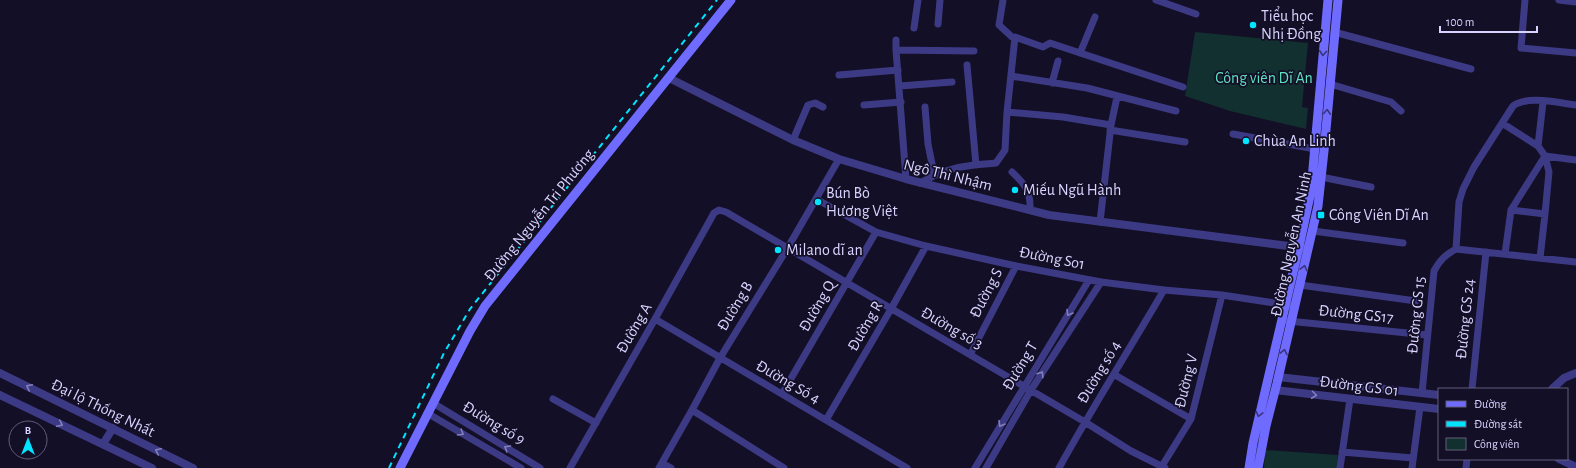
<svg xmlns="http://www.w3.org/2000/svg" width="1576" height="468" font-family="'Alegreya Sans',sans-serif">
  <rect width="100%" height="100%" fill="#130f26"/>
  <!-- green -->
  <path fill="#12302f" d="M 1195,32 L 1308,43 L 1302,107 L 1308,108 L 1306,129 L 1230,111 L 1185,96 Z
    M 1265,450 L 1338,455 L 1337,468 L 1264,468 Z"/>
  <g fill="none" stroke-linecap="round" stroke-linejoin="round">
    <!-- minor -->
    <path stroke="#3d3a85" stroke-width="7" d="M 1003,0 L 999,25 L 1012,37
      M 1156,0 L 1196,14
      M 1525,0 L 1521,48 L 1576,53
      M 1559,0 L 1576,2
      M 938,24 L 940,0
      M 914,28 L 918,0
      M 1334,32 L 1471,69
      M 896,40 L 896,50
      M 1080,53 L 1095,17
      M 967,65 L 976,165
      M 839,75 L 898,70
      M 1011,76 L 1087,88 L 1176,111
      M 1052,83 L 1058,61
      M 1330,84 L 1391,102 L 1401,111
      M 900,86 L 952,82
      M 864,105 L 901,102
      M 925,107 L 928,144 L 934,174
      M 1007,112 L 1063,117 L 1111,125
      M 1502,123 L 1538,146 L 1545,156 L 1549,172 L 1545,214 L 1540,258
      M 1110,130 L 1185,142
      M 1233,134 L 1315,149
      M 793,140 L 808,105 L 815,103 L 823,107
      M 1538,146 L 1543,102
      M 1012,172 C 1025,184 1031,192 1030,210
      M 1321,177 L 1371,187
      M 906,179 L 896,50 L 974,51
      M 920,183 C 937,173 954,167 974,165 C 982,164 989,164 996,163 L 1005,150 L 1007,112 L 1015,37 L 1043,47 L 1050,43 L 1183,87
      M 816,199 L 876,232 L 926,246 L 1016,266 L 1101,282 L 1164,290 L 1222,295 L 1294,306
      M 1511,210 L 1545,156 L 1576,160
      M 1100,222 L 1111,125 L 1117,97
      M 1313,231 L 1403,243
      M 1456,249 L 1459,202 L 1463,189 L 1474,167 L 1513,106 C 1527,95 1559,103 1576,105
      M 1456,249 L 1576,262
      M 1505,254 L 1511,210 L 1545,214
      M 1300,285 L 1416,301
      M 655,319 L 907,468
      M 1288,321 L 1427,335
      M 970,355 L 1016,266
      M 1115,375 L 1191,419
      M 1472,389 L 1486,252
      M 1422,393 L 1434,271 C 1440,260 1445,255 1456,249
      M 782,394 L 876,232
      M 553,399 L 596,423
      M 433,403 L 540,468
      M 692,410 L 784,468
      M 427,413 L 521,468
      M 826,420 L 891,309 L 926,246
      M 1342,452 L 1413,458
      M 662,463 L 671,468
      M 1162,466 L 1191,419 L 1222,295
      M 570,468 L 655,319 L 714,213 L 719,210 L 726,212 L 1085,422 L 1131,451 L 1165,468
      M 659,468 L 692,410 L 720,358 L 787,249 L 839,159
      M 975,468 L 1089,280
      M 986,468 L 1031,390 L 1101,282
      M 1059,468 C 1092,408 1129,350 1164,290
      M 1340,468 L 1350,399
      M 1412,468 L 1420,407
      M 1466,468 L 1467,459"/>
    <!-- tertiary -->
    <path stroke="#3d3a85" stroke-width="8" d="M 669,78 L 793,140 L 839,159 L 906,179 L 1049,215 L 1304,248
      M 0,373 L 193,468
      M 1278,377 L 1439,395
      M 1552,389 L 1564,378 L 1576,373
      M 1275,390 L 1439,409
      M 0,395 L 152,468
      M 103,444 L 113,428
      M 1559,459 L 1576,467"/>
    <!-- secondary -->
    <path stroke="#6f6bff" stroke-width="9" d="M 400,468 L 470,331 L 485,306 L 731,0
      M 1249,468 L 1253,443 L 1299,247 L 1311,191 L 1328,0
      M 1258,468 L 1266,426 L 1277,383 L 1318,206 L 1324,151 L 1338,0"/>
    <!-- rail -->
    <path stroke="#00e5ff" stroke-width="2" stroke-dasharray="6 5" stroke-linecap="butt" d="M 389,468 L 444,353 L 470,309 L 717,0"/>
  </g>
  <!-- one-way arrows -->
  <defs><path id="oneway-chevron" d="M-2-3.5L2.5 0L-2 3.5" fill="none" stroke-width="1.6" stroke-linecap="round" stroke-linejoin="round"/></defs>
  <g stroke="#38347d">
    <use href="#oneway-chevron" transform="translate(1323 53) rotate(95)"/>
    <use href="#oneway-chevron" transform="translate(1327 112) rotate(-86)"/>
    <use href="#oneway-chevron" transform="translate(1304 268) rotate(-76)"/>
    <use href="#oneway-chevron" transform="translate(1284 352) rotate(-78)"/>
    <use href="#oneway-chevron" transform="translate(1259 414) rotate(104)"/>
  </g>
  <g stroke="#837fbc">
    <use href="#oneway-chevron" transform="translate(1069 313) rotate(121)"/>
    <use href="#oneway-chevron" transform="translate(1041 374) rotate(-57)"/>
    <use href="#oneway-chevron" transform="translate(29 387) rotate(-154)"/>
    <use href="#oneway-chevron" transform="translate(1314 395) rotate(7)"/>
    <use href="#oneway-chevron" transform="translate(60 424) rotate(26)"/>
    <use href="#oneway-chevron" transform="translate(1001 424) rotate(121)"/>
    <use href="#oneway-chevron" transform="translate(461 433) rotate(31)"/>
    <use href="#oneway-chevron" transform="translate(507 448) rotate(-149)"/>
    <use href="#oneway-chevron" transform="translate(158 451) rotate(-154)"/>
  </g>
  <!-- markers -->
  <g fill="#00e5ff" stroke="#130f26" stroke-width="1.5">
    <circle cx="1253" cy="25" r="4"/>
    <circle cx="1246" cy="141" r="4"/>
    <circle cx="1015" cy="190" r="4"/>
    <circle cx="818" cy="202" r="4"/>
    <rect x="1317" y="211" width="8" height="8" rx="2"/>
    <circle cx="778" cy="250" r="4"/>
  </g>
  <g text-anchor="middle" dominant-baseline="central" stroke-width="3.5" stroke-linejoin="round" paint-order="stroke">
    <!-- poi labels -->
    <g font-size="16" fill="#d9d4ff" stroke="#130f26" text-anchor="start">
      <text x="1261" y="16">Tiểu học<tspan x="1261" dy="18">Nhị Đồng</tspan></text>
      <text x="1254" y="141">Chùa An Linh</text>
      <text x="1023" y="190">Miếu Ngũ Hành</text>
      <text x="826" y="193">Bún Bò<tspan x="826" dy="18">Hương Việt</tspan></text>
      <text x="1329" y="215">Công Viên Dĩ An</text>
      <text x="786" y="250">Milano dĩ an</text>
    </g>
    <!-- park labels -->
    <g font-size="16" fill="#5fe0c0" stroke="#130f26">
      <text x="1264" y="78">Công viên Dĩ An</text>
    </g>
    <!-- street labels -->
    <g font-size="16" fill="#d9d4ff" stroke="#130f26">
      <text transform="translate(948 175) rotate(14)">Ngô Thì Nhậm</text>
      <text transform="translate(539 215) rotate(-51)">Đường Nguyễn Tri Phương</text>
      <text transform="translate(1291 244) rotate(-78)">Đường Nguyễn An Ninh</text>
      <text transform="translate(1052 258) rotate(11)">Đường So1</text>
      <text transform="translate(986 293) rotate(-63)">Đường S</text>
      <text transform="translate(735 306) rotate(-59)">Đường B</text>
      <text transform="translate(817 306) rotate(-60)">Đường Q</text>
      <text transform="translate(1356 314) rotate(6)">Đường GS17</text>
      <text transform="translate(1416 315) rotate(-84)">Đường GS 15</text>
      <text transform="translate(1465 319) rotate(-84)">Đường GS 24</text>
      <text transform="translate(865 326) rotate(-60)">Đường R</text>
      <text transform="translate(634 328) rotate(-60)">Đường A</text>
      <text transform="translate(952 328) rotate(30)">Đường số 3</text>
      <text transform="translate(1020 366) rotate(-59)">Đường T</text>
      <text transform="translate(1099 372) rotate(-59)">Đường số 4</text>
      <text transform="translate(1186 381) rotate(-76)">Đường V</text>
      <text transform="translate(788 382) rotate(30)">Đường Số 4</text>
      <text transform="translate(1359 386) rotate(7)">Đường GS 01</text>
      <text transform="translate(103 408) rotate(26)">Đại lộ Thống Nhất</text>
      <text transform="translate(494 423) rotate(31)">Đường số 9</text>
    </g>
  </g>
  <!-- legend -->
  <rect x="1438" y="388" width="130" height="72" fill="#130f26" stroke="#625e7d"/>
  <rect x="1446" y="401" width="20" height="6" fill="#6f6bff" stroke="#625e7d"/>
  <text x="1474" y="408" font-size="12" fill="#d9d4ff">Đường</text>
  <rect x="1446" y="421" width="20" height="6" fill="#00e5ff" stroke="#625e7d"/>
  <text x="1474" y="428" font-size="12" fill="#d9d4ff">Đường sắt</text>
  <rect x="1446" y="438" width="20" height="12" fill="#12302f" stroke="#625e7d"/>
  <text x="1474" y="448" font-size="12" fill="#d9d4ff">Công viên</text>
  <!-- north arrow -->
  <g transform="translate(28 440)"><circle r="19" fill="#130f26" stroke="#625e7d"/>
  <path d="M0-3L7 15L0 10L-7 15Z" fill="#00e5ff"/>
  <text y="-6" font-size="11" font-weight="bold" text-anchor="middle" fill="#d9d4ff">B</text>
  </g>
  <!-- scale -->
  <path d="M1440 26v6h97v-6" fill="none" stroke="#d9d4ff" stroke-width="2"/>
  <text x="1446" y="26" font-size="12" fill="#d9d4ff" stroke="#130f26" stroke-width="3" paint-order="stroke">100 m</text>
</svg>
